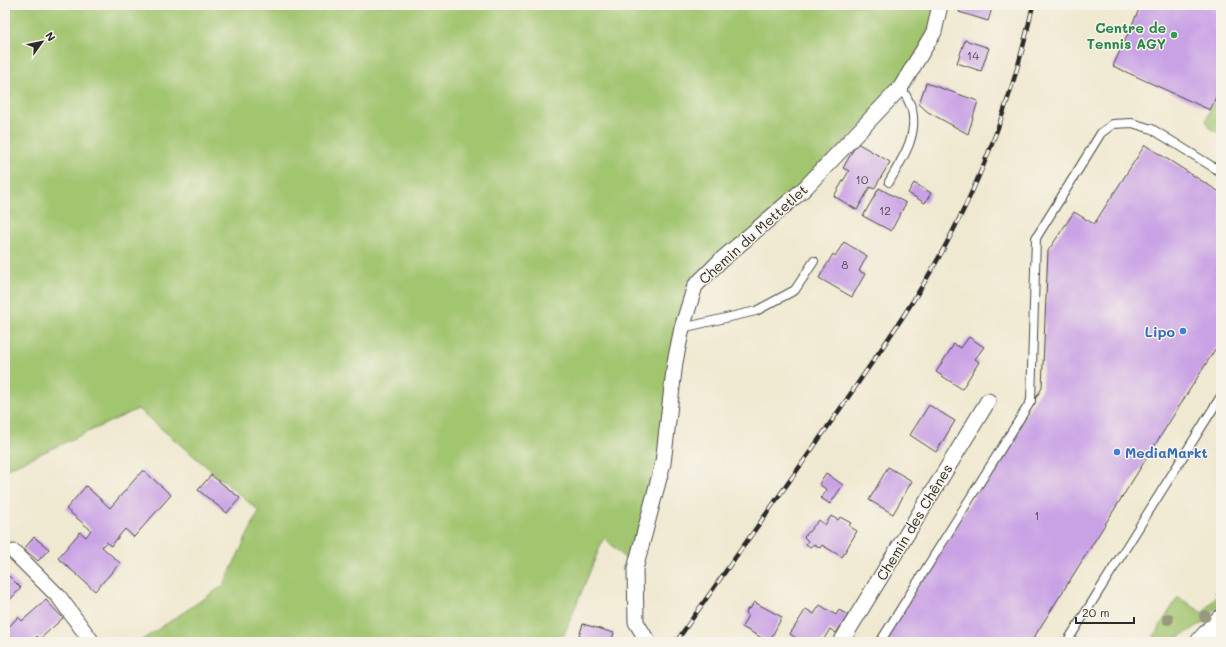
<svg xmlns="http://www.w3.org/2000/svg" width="1226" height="647" font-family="Mali,sans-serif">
  <rect width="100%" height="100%" fill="#f7f3e8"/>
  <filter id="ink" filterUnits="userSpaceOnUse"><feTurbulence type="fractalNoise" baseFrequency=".025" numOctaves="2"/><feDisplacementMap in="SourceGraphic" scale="8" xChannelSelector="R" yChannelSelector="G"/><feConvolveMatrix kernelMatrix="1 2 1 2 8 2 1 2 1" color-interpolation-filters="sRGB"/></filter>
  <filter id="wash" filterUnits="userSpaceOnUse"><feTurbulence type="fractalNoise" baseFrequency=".012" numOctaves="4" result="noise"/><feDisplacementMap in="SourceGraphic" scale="16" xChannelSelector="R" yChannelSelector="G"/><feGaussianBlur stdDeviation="0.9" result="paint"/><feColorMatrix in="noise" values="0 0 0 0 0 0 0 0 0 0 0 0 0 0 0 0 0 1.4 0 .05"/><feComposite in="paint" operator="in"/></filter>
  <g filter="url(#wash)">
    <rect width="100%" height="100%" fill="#f0e9d1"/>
    <!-- green -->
    <path fill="#a2c56f" stroke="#66784d" d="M 5,5 L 940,5 L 901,87 L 695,286 L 635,569 L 604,537 L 561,642 L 139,642 L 223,586 L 259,511 L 138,409 L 5,470 Z
      M 1221,86 L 1221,134 L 1209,128 L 1206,120 Z
      M 1216,596 L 1221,601 L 1204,622 L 1171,642 L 1150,642 L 1178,597 L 1203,613 Z"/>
    <g id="blocks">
      <!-- building -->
      <path fill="#c9a2e5" d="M 961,5 L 993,5 L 988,21 L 959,12 Z
        M 1141,5 L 1221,5 L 1221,86 L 1210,110 L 1113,66 Z
        M 965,40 L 989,48 L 981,71 L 957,63 Z
        M 926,83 L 978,101 L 968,134 L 928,112 L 919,104 Z
        M 857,143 L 890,162 L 874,189 L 870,187 L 857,210 L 834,196 L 849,171 L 843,168 Z
        M 1145,145 L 1221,193 L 1221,340 L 1031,642 L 883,642 L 1042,388 L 1048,251 L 1074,212 L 1094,224 Z
        M 914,183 L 931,193 L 925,203 L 908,193 Z
        M 879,188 L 906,203 L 891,231 L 863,216 Z
        M 844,242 L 867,256 L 859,271 L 865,274 L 852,297 L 819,278 L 833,254 L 835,256 Z
        M 969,337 L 984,347 L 975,359 L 979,362 L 962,389 L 936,372 L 954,344 L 961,348 Z
        M 929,405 L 955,421 L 936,452 L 910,435 Z
        M 888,467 L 912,481 L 893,514 L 869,500 Z
        M 143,470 L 171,495 L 134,537 L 125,529 L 111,546 L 106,542 L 102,547 L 120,563 L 95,591 L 58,558 L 80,532 L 86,537 L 91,530 L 66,509 L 86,486 L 110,508 Z
        M 826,473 L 843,485 L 830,504 L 821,498 L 827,490 L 819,484 Z
        M 211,475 L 240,498 L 227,513 L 198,490 Z
        M 831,516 L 838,520 L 840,517 L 851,523 L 849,526 L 857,531 L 842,557 L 822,545 L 820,548 L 814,544 L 810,547 L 806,544 L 808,541 L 804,537 L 819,520 L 825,525 Z
        M 34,537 L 49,549 L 38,561 L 24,549 Z
        M 5,572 L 21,588 L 5,605 Z
        M 46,600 L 63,618 L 40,639 L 37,636 L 32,642 L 5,642 L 5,631 L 18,617 L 22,621 Z
        M 754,602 L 782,617 L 769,642 L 742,627 L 748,615 L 746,613 L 748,608 L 750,609 Z
        M 820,605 L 836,615 L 839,610 L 848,615 L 836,633 L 830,629 L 822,642 L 802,642 L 790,634 L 806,609 L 814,614 Z
        M 583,624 L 614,633 L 611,642 L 577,642 Z"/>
    </g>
  </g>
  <g filter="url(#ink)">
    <use href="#blocks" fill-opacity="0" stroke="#494844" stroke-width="1"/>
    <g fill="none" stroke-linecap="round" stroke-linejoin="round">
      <defs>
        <path id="service" d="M 889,182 C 902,159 918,137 912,110 C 910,102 905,94 901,87
          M 682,328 L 756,311 L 795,290 L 814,261
          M 880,642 L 1031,401 L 1036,238 L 1101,133 L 1113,124 L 1132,123 L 1152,129 L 1221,172
          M 1067,642 L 1221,396"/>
        <path id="minor" d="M 14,552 L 59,597 L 92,642
          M 648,642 L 636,622 L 635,569 L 663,463 L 675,362 L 682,328 L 695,286 L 720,261 L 804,189 L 901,87 L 934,32 L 940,5
          M 841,642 L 988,401"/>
        <path id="secondary" d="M 1202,642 L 1221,621"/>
      </defs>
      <!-- service casing -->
      <use href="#service" stroke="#494844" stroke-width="10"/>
      <!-- minor casing -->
      <use href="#minor" stroke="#494844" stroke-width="17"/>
      <!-- secondary casing -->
      <use href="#secondary" stroke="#494844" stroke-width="24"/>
      <!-- path -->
      <path stroke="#494844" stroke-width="2.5" stroke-dasharray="1 3" stroke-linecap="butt" d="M 1217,594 L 1221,597"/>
      <!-- service -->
      <use href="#service" stroke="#fff" stroke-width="8"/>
      <!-- minor -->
      <use href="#minor" stroke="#fff" stroke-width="15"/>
      <!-- secondary -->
      <use href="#secondary" stroke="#fff" stroke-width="22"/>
      <defs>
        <path id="rail" d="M 676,642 C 730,564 786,487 840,409 C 880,351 921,294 953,231 C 990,159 1016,84 1033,5"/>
      </defs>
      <!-- rail casing -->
      <use href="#rail" stroke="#2b2b2b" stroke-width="4.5"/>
      <!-- rail -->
      <use href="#rail" stroke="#f7f3e8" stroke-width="3" stroke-dasharray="9" stroke-linecap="butt"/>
    </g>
    <!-- trees -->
    <g fill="#979a81">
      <circle cx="1205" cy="616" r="6"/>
      <circle cx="1168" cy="619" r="6"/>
    </g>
  </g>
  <!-- markers -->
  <circle fill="#2e9e5b" stroke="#f7f3e8" stroke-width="1.5" cx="1174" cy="35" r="4"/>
  <g fill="#3f7fe0" stroke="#f7f3e8" stroke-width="1.5">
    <circle cx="1183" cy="331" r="4"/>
    <circle cx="1117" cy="452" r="4"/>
  </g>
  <g text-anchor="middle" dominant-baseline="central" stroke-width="3" stroke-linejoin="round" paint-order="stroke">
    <!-- number labels -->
    <g font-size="12" fill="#52495a">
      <text x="973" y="55">14</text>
      <text x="862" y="179">10</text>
      <text x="885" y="210">12</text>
      <text x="845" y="264">8</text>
      <text x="1037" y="515">1</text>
    </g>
    <!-- leisure labels -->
    <g font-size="14" font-weight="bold" fill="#27864d" stroke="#f7f3e8" text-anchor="end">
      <text x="1166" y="27">Centre de<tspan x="1166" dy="16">Tennis AGY</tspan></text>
    </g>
    <!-- street labels -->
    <g font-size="14" fill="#2b2b2b" stroke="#f7f3e8">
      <text transform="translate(753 234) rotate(-42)">Chemin du Mettetlet</text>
      <text transform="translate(914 522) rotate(-59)">Chemin des Chênes</text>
    </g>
    <!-- shop labels -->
    <g font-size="14" font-weight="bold" fill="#366cbe" stroke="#f7f3e8" text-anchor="end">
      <text x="1175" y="331">Lipo</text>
      <text x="1125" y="452" text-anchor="start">MediaMarkt</text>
    </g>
  </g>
  <!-- margin -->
  <rect width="1226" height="647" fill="none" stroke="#f7f3e8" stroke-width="20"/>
  <!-- north arrow -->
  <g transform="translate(42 42) rotate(57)" stroke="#f7f3e8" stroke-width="3" paint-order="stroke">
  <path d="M0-3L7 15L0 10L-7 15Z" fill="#2b2b2b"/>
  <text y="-6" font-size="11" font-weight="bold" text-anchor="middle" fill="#2b2b2b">N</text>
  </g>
  <!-- scale -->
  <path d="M1076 617v6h58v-6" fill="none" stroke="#2b2b2b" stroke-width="2"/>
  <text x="1082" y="617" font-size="12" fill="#2b2b2b" stroke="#f7f3e8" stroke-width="3" paint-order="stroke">20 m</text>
</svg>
